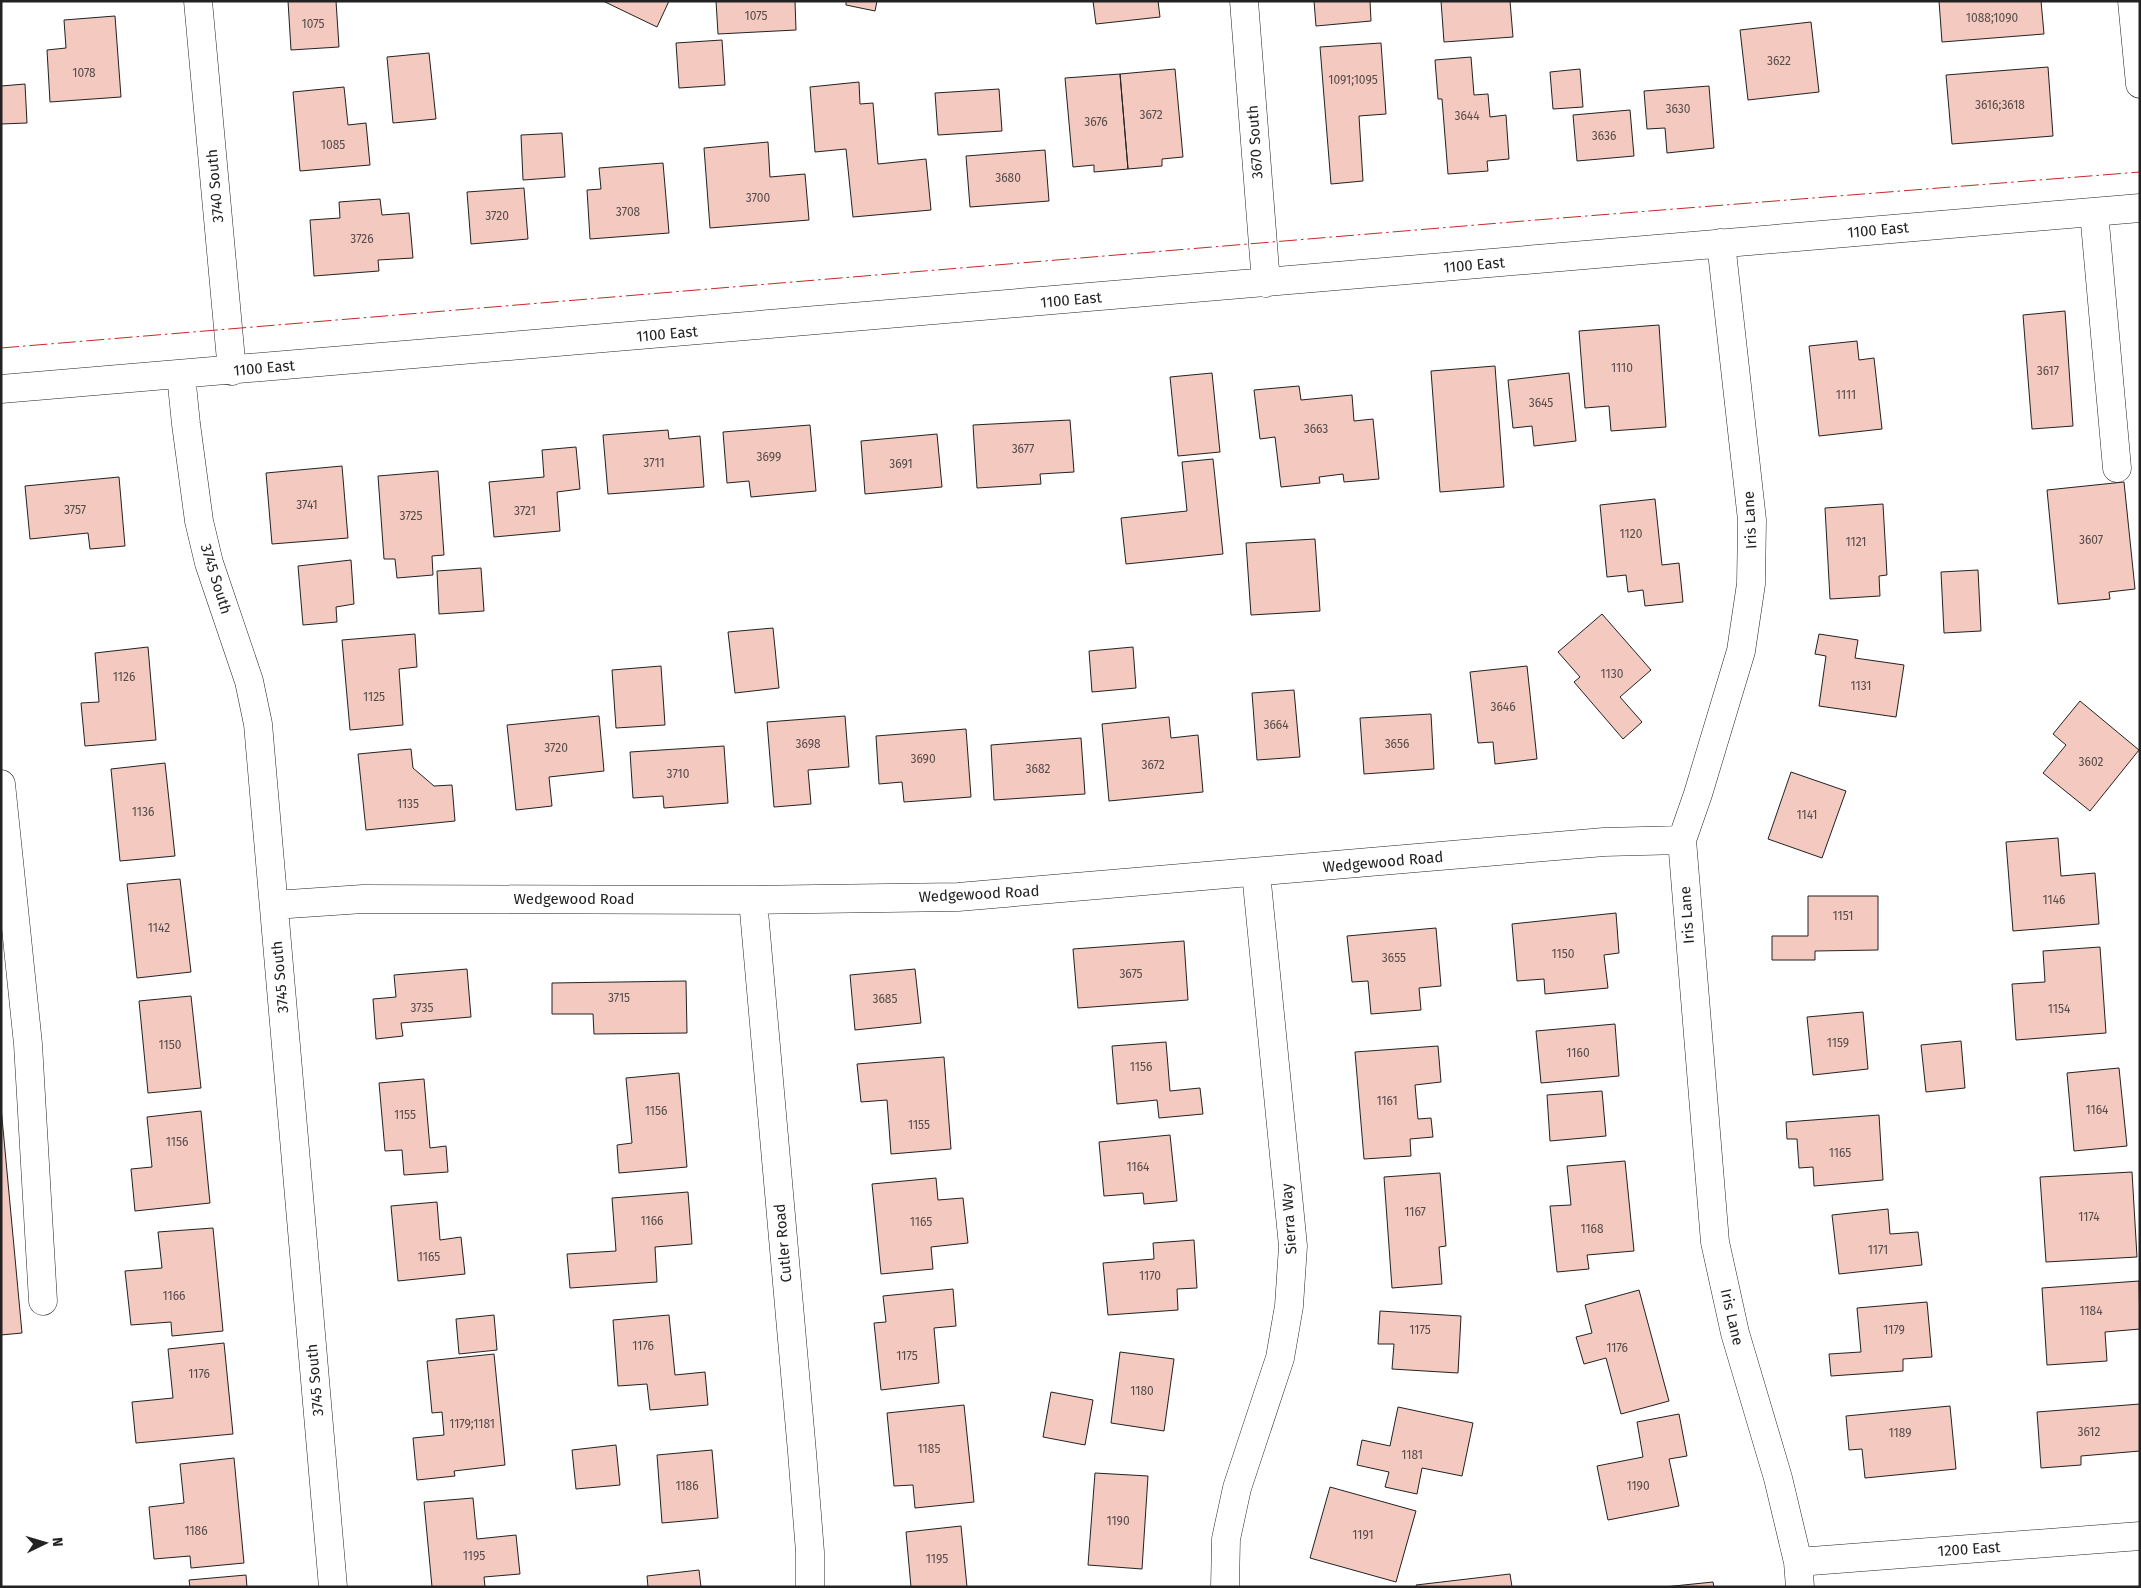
<svg xmlns="http://www.w3.org/2000/svg" width="2141" height="1588" font-family="'Fira Sans',sans-serif">
  <rect width="100%" height="100%" fill="#fff"/>
  <!-- building -->
  <path fill="#f3c9c0" stroke="#222" d="M 288,1 L 336,1 L 339,47 L 291,50 Z
    M 603,1 L 669,1 L 657,27 Z
    M 716,1 L 795,1 L 796,30 L 718,34 Z
    M 846,1 L 877,1 L 875,11 L 846,5 Z
    M 1093,1 L 1158,1 L 1160,17 L 1096,24 Z
    M 1314,1 L 1370,1 L 1371,21 L 1316,26 Z
    M 1441,1 L 1510,1 L 1513,37 L 1444,42 Z
    M 1939,1 L 2041,1 L 2044,34 L 1942,42 Z
    M 115,16 L 121,97 L 50,102 L 47,50 L 66,48 L 64,20 Z
    M 1811,22 L 1819,92 L 1748,100 L 1740,30 Z
    M 722,40 L 725,85 L 679,88 L 676,43 Z
    M 1381,43 L 1386,114 L 1359,116 L 1363,181 L 1331,184 L 1320,47 Z
    M 429,53 L 436,119 L 393,123 L 387,57 Z
    M 1471,57 L 1474,95 L 1488,94 L 1490,117 L 1506,115 L 1509,159 L 1487,161 L 1488,171 L 1448,174 L 1442,99 L 1438,99 L 1435,60 Z
    M 2048,67 L 2053,136 L 1952,144 L 1946,75 Z
    M 1175,69 L 1183,157 L 1162,159 L 1162,166 L 1128,169 L 1120,74 Z
    M 1580,69 L 1583,107 L 1553,109 L 1550,72 Z
    M 1120,74 L 1128,169 L 1094,172 L 1094,165 L 1073,167 L 1065,78 Z
    M 859,82 L 860,104 L 873,103 L 878,164 L 926,159 L 931,210 L 853,217 L 846,149 L 815,152 L 810,87 Z
    M 25,84 L 27,123 L 1,124 L 1,86 Z
    M 1709,86 L 1714,148 L 1667,153 L 1665,128 L 1647,129 L 1644,91 Z
    M 344,87 L 348,125 L 366,123 L 370,165 L 300,171 L 293,92 Z
    M 999,89 L 1002,131 L 938,135 L 935,93 Z
    M 1630,110 L 1634,156 L 1577,161 L 1573,115 Z
    M 562,133 L 565,177 L 523,180 L 521,135 Z
    M 768,142 L 770,177 L 805,174 L 809,220 L 710,228 L 704,148 Z
    M 1045,150 L 1049,201 L 970,207 L 966,156 Z
    M 663,163 L 669,233 L 590,239 L 587,190 L 601,189 L 599,168 Z
    M 524,188 L 528,239 L 471,244 L 467,192 Z
    M 380,199 L 382,215 L 409,213 L 413,258 L 378,260 L 379,271 L 314,276 L 310,220 L 340,218 L 339,202 Z
    M 2065,311 L 2073,426 L 2032,429 L 2023,315 Z
    M 1659,325 L 1666,427 L 1611,431 L 1609,406 L 1585,408 L 1579,331 Z
    M 1857,341 L 1859,360 L 1874,358 L 1882,429 L 1819,436 L 1809,346 Z
    M 1495,366 L 1504,487 L 1440,492 L 1431,371 Z
    M 1212,373 L 1220,452 L 1178,456 L 1170,377 Z
    M 1569,373 L 1576,441 L 1534,446 L 1532,426 L 1513,428 L 1508,380 Z
    M 1299,386 L 1301,400 L 1352,395 L 1354,421 L 1373,419 L 1379,479 L 1344,482 L 1343,474 L 1319,477 L 1320,483 L 1281,487 L 1275,437 L 1260,439 L 1254,390 Z
    M 1070,420 L 1074,472 L 1040,474 L 1041,484 L 977,488 L 973,425 Z
    M 810,425 L 816,491 L 751,497 L 749,481 L 727,483 L 723,432 Z
    M 668,430 L 669,439 L 700,436 L 704,487 L 608,494 L 603,435 Z
    M 937,434 L 942,487 L 865,494 L 861,441 Z
    M 576,447 L 580,489 L 557,492 L 560,531 L 494,537 L 489,482 L 544,477 L 542,450 Z
    M 1213,459 L 1223,554 L 1126,564 L 1121,518 L 1187,511 L 1182,462 Z
    M 342,466 L 348,538 L 272,544 L 266,473 Z
    M 438,471 L 444,555 L 432,556 L 433,575 L 397,578 L 395,559 L 384,559 L 378,476 Z
    M 119,477 L 125,546 L 90,549 L 88,533 L 30,539 L 25,486 Z
    M 2124,482 L 2135,589 L 2109,592 L 2110,599 L 2058,604 L 2047,490 Z
    M 1655,499 L 1662,565 L 1679,563 L 1683,602 L 1645,606 L 1643,590 L 1628,592 L 1626,575 L 1607,577 L 1600,505 Z
    M 1883,504 L 1887,575 L 1879,576 L 1880,596 L 1830,599 L 1825,508 Z
    M 1315,539 L 1320,611 L 1251,615 L 1246,543 Z
    M 351,560 L 354,604 L 336,607 L 337,622 L 303,625 L 298,566 Z
    M 481,568 L 484,611 L 439,614 L 437,571 Z
    M 1978,570 L 1981,631 L 1944,633 L 1941,572 Z
    M 1602,614 L 1651,670 L 1620,697 L 1642,722 L 1623,739 L 1574,682 L 1580,677 L 1558,652 Z
    M 773,628 L 779,688 L 735,693 L 728,632 Z
    M 415,634 L 417,667 L 399,669 L 403,725 L 350,730 L 342,640 Z
    M 1819,634 L 1858,640 L 1855,658 L 1904,665 L 1896,717 L 1819,706 L 1826,656 L 1815,654 Z
    M 148,647 L 156,740 L 85,746 L 81,703 L 99,702 L 95,653 Z
    M 1133,647 L 1136,688 L 1092,692 L 1089,651 Z
    M 661,666 L 665,725 L 616,728 L 612,670 Z
    M 1527,666 L 1537,759 L 1495,764 L 1493,742 L 1478,743 L 1470,672 Z
    M 1294,690 L 1300,757 L 1257,760 L 1252,693 Z
    M 2080,701 L 2139,750 L 2090,811 L 2043,773 L 2066,745 L 2053,734 Z
    M 1431,714 L 1434,769 L 1364,774 L 1360,718 Z
    M 599,716 L 604,771 L 549,777 L 552,806 L 516,810 L 507,725 Z
    M 845,716 L 849,767 L 808,770 L 811,804 L 774,807 L 767,722 Z
    M 1169,717 L 1171,738 L 1198,735 L 1203,792 L 1109,801 L 1102,724 Z
    M 966,729 L 971,797 L 904,802 L 902,782 L 879,784 L 876,736 Z
    M 1081,738 L 1085,794 L 994,800 L 991,745 Z
    M 724,746 L 728,803 L 664,808 L 663,796 L 633,798 L 630,752 Z
    M 411,749 L 413,768 L 434,786 L 452,785 L 455,821 L 366,830 L 358,754 Z
    M 165,763 L 175,856 L 120,861 L 111,769 Z
    M 1791,772 L 1846,791 L 1822,858 L 1768,839 Z
    M 2058,838 L 2061,876 L 2095,873 L 2099,924 L 2013,931 L 2006,842 Z
    M 180,879 L 191,972 L 137,978 L 127,884 Z
    M 1808,896 L 1878,896 L 1878,950 L 1815,951 L 1815,960 L 1772,960 L 1772,936 L 1808,936 Z
    M 1616,913 L 1619,953 L 1604,955 L 1608,988 L 1545,994 L 1544,979 L 1517,981 L 1512,924 Z
    M 1436,928 L 1441,986 L 1419,988 L 1421,1010 L 1371,1014 L 1368,981 L 1352,982 L 1347,936 Z
    M 1184,941 L 1188,1000 L 1078,1008 L 1073,949 Z
    M 2100,947 L 2106,1033 L 2016,1040 L 2012,984 L 2045,982 L 2043,951 Z
    M 467,969 L 471,1017 L 401,1023 L 403,1036 L 376,1039 L 373,999 L 396,997 L 394,975 Z
    M 915,969 L 921,1023 L 855,1030 L 850,975 Z
    M 686,981 L 687,1033 L 594,1034 L 593,1014 L 552,1014 L 552,983 Z
    M 191,996 L 201,1088 L 148,1093 L 139,1001 Z
    M 1863,1012 L 1868,1069 L 1813,1075 L 1807,1017 Z
    M 1615,1024 L 1619,1076 L 1541,1083 L 1536,1031 Z
    M 1961,1041 L 1965,1088 L 1926,1092 L 1921,1045 Z
    M 1166,1042 L 1170,1091 L 1200,1088 L 1203,1114 L 1159,1118 L 1157,1100 L 1117,1104 L 1112,1046 Z
    M 1438,1046 L 1441,1082 L 1415,1085 L 1418,1119 L 1431,1118 L 1433,1137 L 1410,1139 L 1411,1156 L 1364,1159 L 1355,1052 Z
    M 944,1057 L 951,1149 L 891,1154 L 887,1100 L 861,1102 L 857,1064 Z
    M 2119,1068 L 2127,1146 L 2074,1151 L 2067,1073 Z
    M 679,1073 L 687,1167 L 619,1173 L 617,1145 L 632,1143 L 626,1078 Z
    M 424,1079 L 430,1148 L 446,1146 L 448,1172 L 404,1175 L 402,1150 L 385,1151 L 379,1083 Z
    M 1602,1091 L 1606,1136 L 1550,1141 L 1547,1095 Z
    M 1,1107 L 22,1333 L 1,1335 Z
    M 201,1111 L 210,1203 L 135,1211 L 131,1169 L 152,1167 L 147,1117 Z
    M 1879,1115 L 1883,1180 L 1814,1186 L 1813,1167 L 1799,1168 L 1797,1139 L 1787,1139 L 1786,1122 Z
    M 1170,1135 L 1177,1201 L 1144,1204 L 1143,1193 L 1104,1196 L 1099,1142 Z
    M 1625,1161 L 1634,1251 L 1587,1255 L 1589,1269 L 1557,1272 L 1550,1206 L 1571,1205 L 1567,1166 Z
    M 2132,1172 L 2137,1257 L 2046,1262 L 2040,1177 Z
    M 1440,1173 L 1446,1246 L 1439,1247 L 1442,1284 L 1392,1288 L 1384,1177 Z
    M 936,1178 L 938,1200 L 963,1198 L 968,1243 L 931,1247 L 933,1269 L 881,1274 L 872,1184 Z
    M 688,1192 L 692,1244 L 655,1247 L 657,1282 L 570,1288 L 567,1254 L 616,1251 L 612,1198 Z
    M 437,1202 L 440,1240 L 461,1237 L 465,1274 L 398,1281 L 391,1206 Z
    M 1888,1209 L 1890,1234 L 1918,1232 L 1922,1265 L 1839,1274 L 1832,1215 Z
    M 213,1228 L 223,1331 L 172,1336 L 171,1322 L 131,1325 L 125,1271 L 162,1268 L 158,1232 Z
    M 1194,1240 L 1197,1288 L 1177,1289 L 1178,1310 L 1108,1315 L 1103,1263 L 1154,1259 L 1153,1243 Z
    M 2139,1281 L 2140,1329 L 2105,1332 L 2107,1361 L 2047,1365 L 2042,1288 Z
    M 953,1289 L 956,1326 L 934,1328 L 939,1383 L 881,1390 L 874,1323 L 886,1322 L 883,1296 Z
    M 1639,1290 L 1669,1401 L 1621,1414 L 1606,1358 L 1584,1364 L 1576,1337 L 1592,1333 L 1585,1305 Z
    M 1927,1302 L 1932,1357 L 1903,1359 L 1903,1371 L 1831,1376 L 1829,1354 L 1861,1352 L 1857,1308 Z
    M 1380,1311 L 1461,1316 L 1458,1373 L 1392,1369 L 1394,1344 L 1378,1344 Z
    M 494,1315 L 497,1350 L 459,1354 L 456,1319 Z
    M 669,1315 L 675,1375 L 705,1372 L 708,1405 L 650,1410 L 647,1384 L 618,1386 L 613,1320 Z
    M 224,1343 L 233,1434 L 136,1443 L 132,1402 L 173,1398 L 168,1349 Z
    M 1120,1352 L 1174,1359 L 1164,1431 L 1111,1423 Z
    M 494,1354 L 505,1465 L 454,1471 L 455,1476 L 417,1480 L 413,1438 L 444,1435 L 442,1412 L 432,1413 L 427,1361 Z
    M 1051,1392 L 1093,1400 L 1085,1445 L 1043,1437 Z
    M 2140,1404 L 2140,1451 L 2081,1456 L 2081,1465 L 2041,1468 L 2037,1412 Z
    M 964,1405 L 974,1502 L 915,1508 L 913,1485 L 894,1486 L 887,1413 Z
    M 1950,1406 L 1956,1469 L 1865,1478 L 1862,1449 L 1849,1450 L 1846,1416 Z
    M 1398,1407 L 1473,1423 L 1462,1476 L 1422,1468 L 1417,1494 L 1385,1487 L 1389,1472 L 1357,1465 L 1362,1440 L 1390,1446 Z
    M 1679,1414 L 1687,1456 L 1669,1459 L 1679,1506 L 1608,1520 L 1597,1466 L 1643,1457 L 1637,1422 Z
    M 616,1445 L 620,1485 L 576,1489 L 572,1450 Z
    M 712,1450 L 718,1518 L 662,1523 L 657,1455 Z
    M 234,1458 L 244,1563 L 191,1568 L 190,1556 L 154,1559 L 149,1507 L 184,1503 L 180,1464 Z
    M 1095,1473 L 1148,1476 L 1142,1569 L 1088,1565 Z
    M 1330,1487 L 1416,1511 L 1396,1582 L 1310,1558 Z
    M 473,1498 L 477,1539 L 516,1535 L 520,1574 L 484,1577 L 485,1587 L 432,1587 L 424,1502 Z
    M 961,1526 L 967,1587 L 911,1587 L 906,1532 Z
    M 699,1570 L 701,1587 L 648,1587 L 647,1576 Z
    M 1510,1574 L 1512,1587 L 1417,1587 L 1416,1585 Z
    M 246,1575 L 247,1587 L 190,1587 L 189,1580 Z
    M 1713,1582 L 1714,1587 L 1664,1587 Z"/>
  <g fill="none" stroke-linecap="round" stroke-linejoin="round">
    <defs>
      <path id="minor" d="M 198,1 L 232,371
        M 1244,1 L 1266,283
        M 2132,1 L 2140,84
        M 2094,212 L 2117,468
        M 1721,243 L 1752,520 L 1751,584 L 1741,651 L 1698,794 L 1682,840 L 1715,1242 L 1735,1333 L 1778,1478 L 1798,1562 L 1800,1587
        M 181,375 L 186,424 L 199,521 L 209,563 L 249,681 L 258,724 L 333,1587
        M 1,389 L 2140,208
        M 1,784 L 28,1044 L 43,1301
        M 753,900 L 802,1452 L 810,1552 L 810,1587
        M 274,905 L 363,899 L 753,900 L 958,897 L 1604,842 L 1682,840
        M 1798,1562 L 2140,1536
        M 1225,1587 L 1226,1539 L 1237,1488 L 1280,1358 L 1289,1306 L 1293,1246 L 1256,873"/>
    </defs>
    <!-- minor casing -->
    <use href="#minor" stroke="#222" stroke-width="29"/>
    <!-- minor -->
    <use href="#minor" stroke="#fff" stroke-width="28"/>
    <!-- power -->
    <path stroke="#c62828" stroke-width="1" stroke-dasharray="18 4 2.5 4" stroke-linecap="butt" d="M 1,348 L 1536,220 L 2140,172"/>
  </g>
  <g text-anchor="middle" dominant-baseline="central" stroke-width="4" stroke-linejoin="round" paint-order="stroke">
    <!-- number labels -->
    <g font-size="12" fill="#564c4a">
      <text x="756" y="16">1075</text>
      <text x="1992" y="18">1088;1090</text>
      <text x="313" y="24">1075</text>
      <text x="1779" y="61">3622</text>
      <text x="84" y="73">1078</text>
      <text x="1353" y="80">1091;1095</text>
      <text x="2000" y="105">3616;3618</text>
      <text x="1678" y="109">3630</text>
      <text x="1151" y="115">3672</text>
      <text x="1467" y="116">3644</text>
      <text x="1096" y="122">3676</text>
      <text x="1604" y="136">3636</text>
      <text x="333" y="145">1085</text>
      <text x="1008" y="178">3680</text>
      <text x="758" y="198">3700</text>
      <text x="628" y="212">3708</text>
      <text x="497" y="216">3720</text>
      <text x="362" y="239">3726</text>
      <text x="1622" y="368">1110</text>
      <text x="2048" y="371">3617</text>
      <text x="1846" y="395">1111</text>
      <text x="1541" y="403">3645</text>
      <text x="1316" y="429">3663</text>
      <text x="1023" y="449">3677</text>
      <text x="769" y="457">3699</text>
      <text x="654" y="463">3711</text>
      <text x="901" y="464">3691</text>
      <text x="307" y="505">3741</text>
      <text x="75" y="510">3757</text>
      <text x="525" y="511">3721</text>
      <text x="411" y="516">3725</text>
      <text x="1631" y="534">1120</text>
      <text x="2091" y="540">3607</text>
      <text x="1856" y="542">1121</text>
      <text x="1612" y="674">1130</text>
      <text x="124" y="677">1126</text>
      <text x="1861" y="686">1131</text>
      <text x="374" y="697">1125</text>
      <text x="1503" y="707">3646</text>
      <text x="1276" y="725">3664</text>
      <text x="808" y="744">3698</text>
      <text x="1397" y="744">3656</text>
      <text x="556" y="748">3720</text>
      <text x="923" y="759">3690</text>
      <text x="2091" y="762">3602</text>
      <text x="1153" y="765">3672</text>
      <text x="1038" y="769">3682</text>
      <text x="678" y="774">3710</text>
      <text x="408" y="804">1135</text>
      <text x="143" y="812">1136</text>
      <text x="1807" y="815">1141</text>
      <text x="2054" y="900">1146</text>
      <text x="1843" y="916">1151</text>
      <text x="159" y="928">1142</text>
      <text x="1563" y="954">1150</text>
      <text x="1394" y="958">3655</text>
      <text x="1131" y="974">3675</text>
      <text x="619" y="998">3715</text>
      <text x="885" y="999">3685</text>
      <text x="422" y="1008">3735</text>
      <text x="2059" y="1009">1154</text>
      <text x="1838" y="1043">1159</text>
      <text x="170" y="1045">1150</text>
      <text x="1578" y="1053">1160</text>
      <text x="1141" y="1067">1156</text>
      <text x="1387" y="1101">1161</text>
      <text x="2097" y="1110">1164</text>
      <text x="656" y="1111">1156</text>
      <text x="405" y="1115">1155</text>
      <text x="919" y="1125">1155</text>
      <text x="177" y="1142">1156</text>
      <text x="1840" y="1153">1165</text>
      <text x="1138" y="1167">1164</text>
      <text x="1415" y="1212">1167</text>
      <text x="2089" y="1217">1174</text>
      <text x="652" y="1221">1166</text>
      <text x="921" y="1222">1165</text>
      <text x="1592" y="1229">1168</text>
      <text x="1878" y="1250">1171</text>
      <text x="429" y="1257">1165</text>
      <text x="1150" y="1276">1170</text>
      <text x="174" y="1296">1166</text>
      <text x="2091" y="1311">1184</text>
      <text x="1420" y="1330">1175</text>
      <text x="1894" y="1330">1179</text>
      <text x="643" y="1346">1176</text>
      <text x="1617" y="1348">1176</text>
      <text x="907" y="1356">1175</text>
      <text x="199" y="1374">1176</text>
      <text x="1142" y="1391">1180</text>
      <text x="472" y="1424">1179;1181</text>
      <text x="2089" y="1432">3612</text>
      <text x="1900" y="1433">1189</text>
      <text x="929" y="1449">1185</text>
      <text x="1412" y="1455">1181</text>
      <text x="687" y="1486">1186</text>
      <text x="1638" y="1486">1190</text>
      <text x="1118" y="1521">1190</text>
      <text x="196" y="1531">1186</text>
      <text x="1363" y="1535">1191</text>
      <text x="474" y="1556">1195</text>
      <text x="937" y="1559">1195</text>
    </g>
    <!-- street labels -->
    <g font-size="15" fill="#222" stroke="#fff">
      <text transform="translate(1255 142) rotate(-94)">3670 South</text>
      <text transform="translate(215 186) rotate(-95)">3740 South</text>
      <text transform="translate(1878 230) rotate(-5)">1100 East</text>
      <text transform="translate(1474 265) rotate(-5)">1100 East</text>
      <text transform="translate(1071 300) rotate(-5)">1100 East</text>
      <text transform="translate(667 334) rotate(-5)">1100 East</text>
      <text transform="translate(264 368) rotate(-5)">1100 East</text>
      <text transform="translate(1750 520) rotate(-93)">Iris Lane</text>
      <text transform="translate(216 579) rotate(73)">3745 South</text>
      <text transform="translate(1383 862) rotate(-5)">Wedgewood Road</text>
      <text transform="translate(979 894) rotate(-3)">Wedgewood Road</text>
      <text x="574" y="899">Wedgewood Road</text>
      <text transform="translate(1687 915) rotate(-94)">Iris Lane</text>
      <text transform="translate(280 977) rotate(-95)">3745 South</text>
      <text transform="translate(1289 1219) rotate(-94)">Sierra Way</text>
      <text transform="translate(783 1243) rotate(-95)">Cutler Road</text>
      <text transform="translate(1732 1317) rotate(77)">Iris Lane</text>
      <text transform="translate(315 1380) rotate(-95)">3745 South</text>
      <text transform="translate(1969 1549) rotate(-4)">1200 East</text>
    </g>
  </g>
  <!-- border -->
  <rect width="2141" height="1588" fill="none" stroke="#222222" stroke-width="5"/>
  <!-- north arrow -->
  <g transform="translate(45 1543) rotate(85)" stroke="#ffffff" stroke-width="4" paint-order="stroke">
  <path d="M0-4L9 19L0 12L-9 19Z" fill="#222222"/>
  <text y="-8" font-size="14" font-weight="bold" text-anchor="middle" fill="#222222">N</text>
  </g>
</svg>
